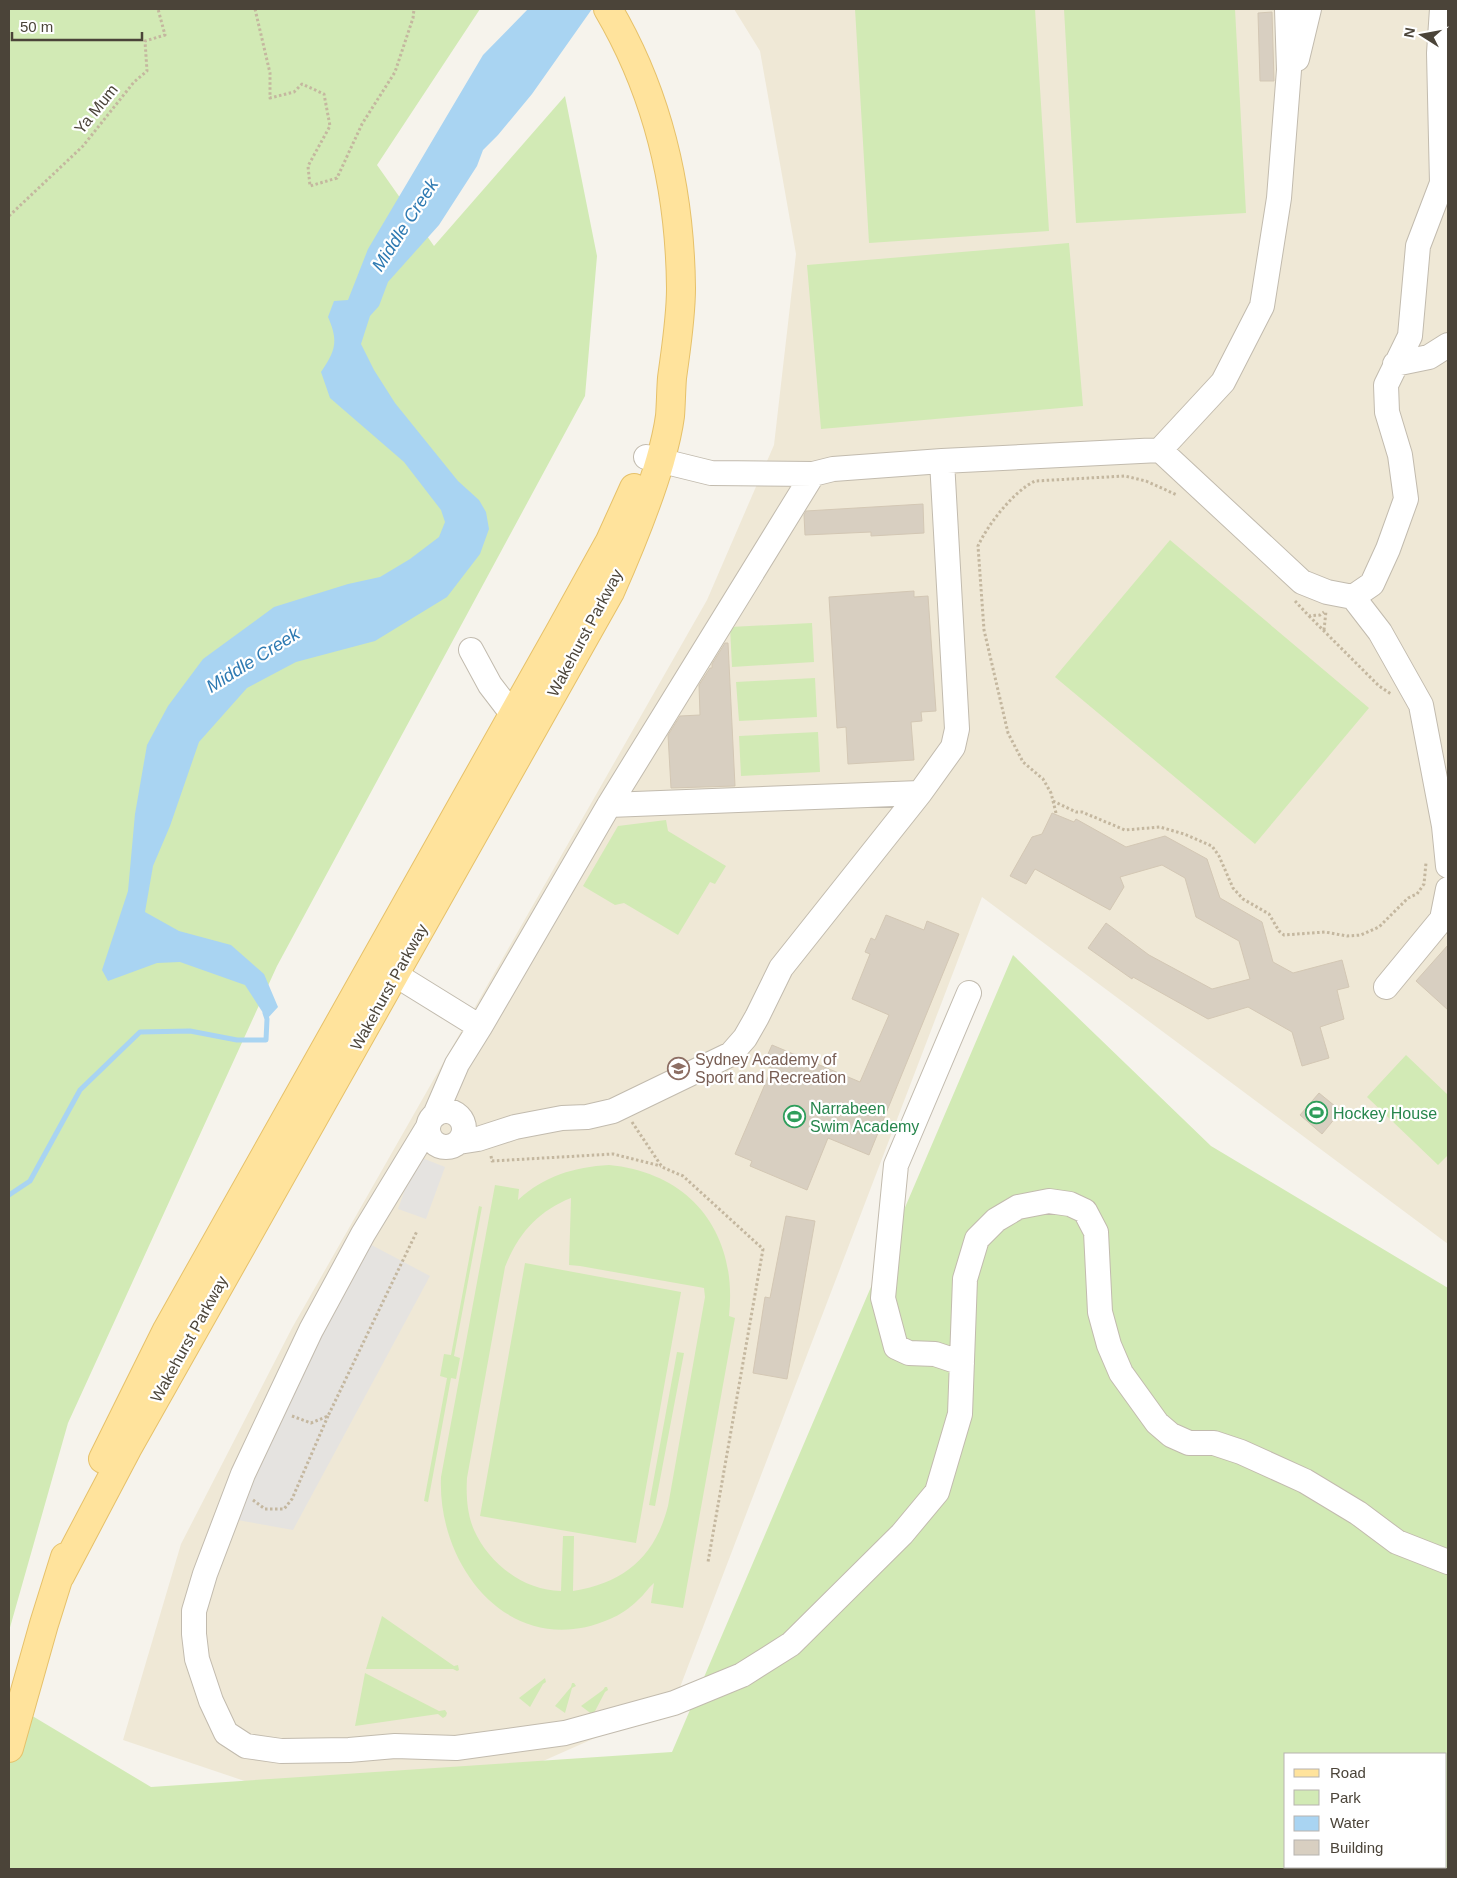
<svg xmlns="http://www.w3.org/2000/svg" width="1457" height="1878" font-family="Helvetica,sans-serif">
  <rect width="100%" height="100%" fill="#f6f3ec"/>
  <!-- education -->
  <path fill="#efe8d6" d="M 734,9 L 1448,9 L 1448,1244 L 982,897 L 674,1703 L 525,1769 L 298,1799 L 123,1740 L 181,1544 L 292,1328 L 707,600 L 774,445 L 796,254 L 760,51 Z"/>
  <!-- green -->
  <path fill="#d2eab5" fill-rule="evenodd" d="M 9,9 L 480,9 L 377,165 L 434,246 L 565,96 L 597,256 L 585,396 L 277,966 L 68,1423 L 9,1631 Z
    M 855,9 L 1035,9 L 1049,231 L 869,243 Z
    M 1064,9 L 1235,9 L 1246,213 L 1076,223 Z
    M 1069,243 L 1083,406 L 821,429 L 807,265 Z
    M 1170,540 L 1369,708 L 1255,844 L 1055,677 Z
    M 812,623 L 814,662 L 732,667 L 730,627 Z
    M 815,678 L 817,717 L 739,721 L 736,682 Z
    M 818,732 L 820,772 L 741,776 L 739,736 Z
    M 666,820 L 668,831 L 726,866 L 715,884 L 710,882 L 678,935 L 624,903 L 615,905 L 583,886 L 618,826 Z
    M 1013,955 L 1211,1146 L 1448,1288 L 1448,1869 L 9,1869 L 9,1702 L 151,1787 L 672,1752 ZM 1286,1754 L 1446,1754 L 1446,1867 L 1286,1867 Z
    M 1406,1055 L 1448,1095 L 1448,1155 L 1438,1165 L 1367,1097 Z
    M 609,1165 C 692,1173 738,1234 729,1316 L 735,1318 L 683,1608 L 651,1603 L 654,1583 C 648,1588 644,1595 638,1600 C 630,1608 620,1615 610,1619 C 512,1662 437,1568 441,1477 L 495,1185 L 519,1189 L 518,1200 C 544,1176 574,1167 609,1165 ZM 571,1198 L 569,1265 L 580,1266 L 704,1288 L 705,1297 L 668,1506 C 655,1557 624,1583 573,1591 L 574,1536 L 563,1536 L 561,1591 C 525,1591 489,1564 474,1530 C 467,1514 466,1495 467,1478 L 505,1267 C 518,1234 538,1211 571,1198 Z
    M 479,1206 L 482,1207 L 454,1356 L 460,1358 L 456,1379 L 451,1378 L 428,1502 L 424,1501 L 447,1378 L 440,1376 L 444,1354 L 451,1355 Z
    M 525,1263 L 681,1292 L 636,1543 L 480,1516 Z
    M 677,1352 L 684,1353 L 655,1506 L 649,1505 Z
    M 382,1616 L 454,1666 L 458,1665 L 459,1670 L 457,1671 L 453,1669 L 366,1669 Z
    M 365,1673 L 439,1711 L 445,1710 L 447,1713 L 446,1716 L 443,1718 L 438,1714 L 355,1726 Z
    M 545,1678 L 546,1682 L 543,1684 L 530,1707 L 519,1698 Z
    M 572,1683 L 574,1683 L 576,1686 L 572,1688 L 565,1713 L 555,1706 L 571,1687 Z
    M 605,1687 L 607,1687 L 608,1690 L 605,1692 L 593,1715 L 581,1706 L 603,1690 Z"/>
  <!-- parking -->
  <path fill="#e5e3e0" d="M 417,1156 L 445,1167 L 426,1219 L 398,1209 Z
    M 364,1241 L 430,1276 L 293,1530 L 226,1518 Z"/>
  <!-- water -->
  <path fill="#a9d4f2" d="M 528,9 L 592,9 L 532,94 L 498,135 L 483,150 L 477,166 L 439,225 L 388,282 L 379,306 L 370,316 L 361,344 L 374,370 L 395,403 L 458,481 L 479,500 L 486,512 L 489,529 L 480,554 L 447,597 L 375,641 L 296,662 L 247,688 L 199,742 L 170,826 L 153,866 L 145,912 L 179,931 L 231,945 L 264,974 L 278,1007 L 267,1019 L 245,985 L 180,962 L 157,963 L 108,981 L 102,970 L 128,891 L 135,814 L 147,745 L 168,706 L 203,659 L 274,607 L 348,584 L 380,577 L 410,559 L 439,537 L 445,522 L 441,510 L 404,462 L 330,398 L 321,372 C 335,351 339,342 328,317 L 334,301 L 348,300 L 368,249 L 483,55 Z"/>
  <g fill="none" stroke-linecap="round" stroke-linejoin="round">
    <!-- stream -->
    <path stroke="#a9d4f2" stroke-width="5" d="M 9,1195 L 30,1181 L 80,1090 L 140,1032 L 190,1031 L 237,1040 L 266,1040 L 267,1019 L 265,1013"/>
  </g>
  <!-- building -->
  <path fill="#d8cfc1" stroke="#d3c7b4" d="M 1272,12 L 1274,81 L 1260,81 L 1258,13 Z
    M 923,504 L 924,533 L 871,536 L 871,532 L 805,535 L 804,515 L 806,511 Z
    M 914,591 L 914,597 L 928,596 L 936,711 L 921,712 L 922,721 L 911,722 L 914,760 L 848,764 L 846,727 L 837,728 L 829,597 Z
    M 725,643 L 728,643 L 735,786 L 671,788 L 668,735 L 680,716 L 700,715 L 699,685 L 710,668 L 712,668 L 712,664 Z
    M 1052,813 L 1074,822 L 1076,819 L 1126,847 L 1165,836 L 1207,859 L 1220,898 L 1262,922 L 1273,962 L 1293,973 L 1342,960 L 1349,987 L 1337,990 L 1344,1019 L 1320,1027 L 1329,1058 L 1302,1066 L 1292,1032 L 1248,1007 L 1208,1019 L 1133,977 L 1132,979 L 1088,948 L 1106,923 L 1149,955 L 1212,989 L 1250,979 L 1239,941 L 1196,917 L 1185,878 L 1162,865 L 1120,877 L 1124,887 L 1110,910 L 1035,869 L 1026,884 L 1010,876 L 1032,837 L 1042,834 Z
    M 886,915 L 924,930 L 927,921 L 959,934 L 869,1155 L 828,1138 L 807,1190 L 750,1166 L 752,1161 L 735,1154 L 772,1068 L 763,1065 L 772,1045 L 860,1082 L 889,1015 L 852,999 L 870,954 L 865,952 L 871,938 L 875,940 Z
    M 1448,945 L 1448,1010 L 1416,981 Z
    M 1319,1093 L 1341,1111 L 1322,1134 L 1300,1115 Z
    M 786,1216 L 815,1221 L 787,1379 L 753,1373 L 765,1297 L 770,1298 Z"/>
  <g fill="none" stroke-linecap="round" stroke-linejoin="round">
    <defs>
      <path id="minor" d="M 1297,59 L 1309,9
        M 1395,364 L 1429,357 L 1448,345
        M 1160,450 L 1302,582 L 1327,592 L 1353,597 L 1380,632 L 1421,705 L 1444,826 L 1448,866
        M 646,457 L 711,473 L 813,474 L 833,469 L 942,461 L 1160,450 L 1223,382 L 1262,306 L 1279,198 L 1289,70 L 1287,9
        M 1353,597 L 1372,584 L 1388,549 L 1406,499 L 1400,455 L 1387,412 L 1386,385 L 1410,336 L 1418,246 L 1442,183 L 1439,53 L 1442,9
        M 471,650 L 490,685 L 513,715
        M 609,805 L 920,793
        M 396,975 L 480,1027
        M 1386,987 L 1442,919 L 1448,889
        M428 1129a18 18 0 1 1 36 0a18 18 0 1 1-36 0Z
        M 435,1115 L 457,1064 L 480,1027 L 609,805 L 813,474
        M 428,1127 L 363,1234 L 311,1330 L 243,1474 L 205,1574 L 194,1611 L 194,1634 L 197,1659 L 211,1701 L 226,1733 L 246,1746 L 281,1751 L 349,1750 L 395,1746 L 456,1748 L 565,1733 L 674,1703 L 742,1675 L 791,1644 L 902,1534 L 937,1492 L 960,1414 L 965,1279 L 977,1239 L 996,1220 L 1018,1207 L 1049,1201 L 1070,1204 L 1085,1211 L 1096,1232 L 1100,1312 L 1109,1345 L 1121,1373 L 1157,1423 L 1171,1435 L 1189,1443 L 1214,1443 L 1241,1452 L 1305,1481 L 1358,1513 L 1397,1542 L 1448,1562
        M 459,1142 L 478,1139 L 515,1127 L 562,1118 L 587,1117 L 613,1111 L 731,1054 L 745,1038 L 757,1017 L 781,968 L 920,793 L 953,747 L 957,729 L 942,461
        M 962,1363 L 935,1354 L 909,1353 L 896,1347 L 883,1298 L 896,1165 L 969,993"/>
      <path id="major" d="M 103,1459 L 167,1330 L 559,633 L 610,541 L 634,488
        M 60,1576 L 127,1449 L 610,592 C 629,549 647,506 660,461 C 664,447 668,431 670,416 C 671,404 671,391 672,378 C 676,348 681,318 681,288 C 680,190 658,94 608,9
        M 9,1748 L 44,1624 L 65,1557"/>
    </defs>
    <!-- minor casing -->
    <use href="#minor" stroke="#c2bbae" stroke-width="26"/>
    <!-- major casing -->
    <use href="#major" stroke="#e6c16a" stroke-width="30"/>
    <!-- path -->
    <path stroke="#c4b79f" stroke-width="3" stroke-dasharray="2.5 2.5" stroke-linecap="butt" d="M 255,9 L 270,73 L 270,98 L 294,92 L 302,84 L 324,94 L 330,126 L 308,166 L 310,186 L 337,178 L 362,124 L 395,72 L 413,18 L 414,9
      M 9,216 L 83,146 L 134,82 L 147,71 L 145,41 L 165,35 L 158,9
      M 1295,601 L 1309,616 L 1320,615 L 1324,612
      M 1309,616 L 1379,686 L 1391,694
      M 1324,630 L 1326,611
      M 1053,801 L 1076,812 L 1082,812 L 1125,830 L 1160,827 L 1184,834 L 1212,846 L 1219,856 L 1233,888 L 1243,899 L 1269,914 L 1279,931 L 1284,935 L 1325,932 L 1347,936 L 1361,935 L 1379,927 L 1408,898 L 1417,894 L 1424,884 L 1426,863
      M 1056,813 L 1051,793 L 1043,779 L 1023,762 L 1008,733 L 984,630 L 978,546 C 988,524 1014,491 1035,481 L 1125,476 L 1146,481 L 1177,495
      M 632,1122 L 662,1167 L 683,1176 L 763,1249 L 708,1562
      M 491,1156 L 492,1161 L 613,1154 L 661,1166
      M 292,1416 L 311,1423 L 328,1416 L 417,1231
      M 253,1500 L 265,1509 L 284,1509 L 292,1499 L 328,1416"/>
    <!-- minor -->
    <use href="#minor" stroke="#fff" stroke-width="24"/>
    <!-- major -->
    <use href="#major" stroke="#ffe39c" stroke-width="28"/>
  </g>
  <!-- icons -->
  <defs>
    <symbol id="university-ring" viewBox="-11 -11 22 22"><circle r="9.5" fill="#fff" stroke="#8d6e63" stroke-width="1.5"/><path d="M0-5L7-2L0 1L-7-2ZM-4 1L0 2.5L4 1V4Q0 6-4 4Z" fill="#8d6e63"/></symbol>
    <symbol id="stadium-ring" viewBox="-11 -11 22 22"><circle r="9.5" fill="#fff" stroke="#2e9e5b" stroke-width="1.5"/><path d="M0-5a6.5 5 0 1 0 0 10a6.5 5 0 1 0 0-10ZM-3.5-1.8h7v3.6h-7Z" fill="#2e9e5b"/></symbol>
  </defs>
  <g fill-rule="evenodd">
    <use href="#university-ring" x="666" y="1056" width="25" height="25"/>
    <use href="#stadium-ring" x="1304" y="1100" width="25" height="25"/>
    <use href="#stadium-ring" x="782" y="1104" width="25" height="25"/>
  </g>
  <g text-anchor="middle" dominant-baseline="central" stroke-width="4.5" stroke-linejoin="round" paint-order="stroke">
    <!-- street labels -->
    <g font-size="16" fill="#4b4439" stroke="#fff">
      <text transform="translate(96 109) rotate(-51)">Ya Mum</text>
      <text transform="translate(585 633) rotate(-62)">Wakehurst Parkway</text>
      <text transform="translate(389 987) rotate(-61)">Wakehurst Parkway</text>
      <text transform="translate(189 1339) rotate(-61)">Wakehurst Parkway</text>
    </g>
    <!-- education labels -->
    <g font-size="16" fill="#785e54" stroke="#fff" text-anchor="start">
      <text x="695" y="1059">Sydney Academy of<tspan x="695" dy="18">Sport and Recreation</tspan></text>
    </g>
    <!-- leisure labels -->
    <g font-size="16" fill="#27864d" stroke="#fff" text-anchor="start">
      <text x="810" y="1108">Narrabeen<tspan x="810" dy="18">Swim Academy</tspan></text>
      <text x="1333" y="1113">Hockey House</text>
    </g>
    <!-- water labels -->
    <g font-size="18" font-style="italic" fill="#2e7ab2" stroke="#fff">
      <text transform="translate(405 225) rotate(-57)">Middle Creek</text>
      <text transform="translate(253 660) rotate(-32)">Middle Creek</text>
    </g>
  </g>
  <!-- border -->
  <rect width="1457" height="1878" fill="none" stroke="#4b4439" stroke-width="20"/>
  <!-- legend -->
  <rect x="1284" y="1753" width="162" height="115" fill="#ffffff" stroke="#b7b4b0"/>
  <rect x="1294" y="1769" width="25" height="8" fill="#ffe39c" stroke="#b7b4b0"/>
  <text x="1330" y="1778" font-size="15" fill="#4b4439">Road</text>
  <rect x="1294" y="1790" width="25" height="15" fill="#d2eab5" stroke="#b7b4b0"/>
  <text x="1330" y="1803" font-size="15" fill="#4b4439">Park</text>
  <rect x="1294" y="1816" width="25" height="15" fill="#a9d4f2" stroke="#b7b4b0"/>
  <text x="1330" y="1828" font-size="15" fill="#4b4439">Water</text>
  <rect x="1294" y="1840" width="25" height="15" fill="#d8cfc1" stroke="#b7b4b0"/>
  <text x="1330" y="1853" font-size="15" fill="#4b4439">Building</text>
  <!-- north arrow -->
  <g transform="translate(1422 35) rotate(281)" stroke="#ffffff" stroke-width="4" paint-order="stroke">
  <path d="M0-4L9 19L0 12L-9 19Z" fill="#4b4439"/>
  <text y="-8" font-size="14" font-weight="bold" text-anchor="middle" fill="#4b4439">N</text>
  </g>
  <!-- scale -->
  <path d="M12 32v8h130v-8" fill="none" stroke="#4b4439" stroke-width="2.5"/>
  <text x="20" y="32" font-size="15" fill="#4b4439" stroke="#ffffff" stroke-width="4" paint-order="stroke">50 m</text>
</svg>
